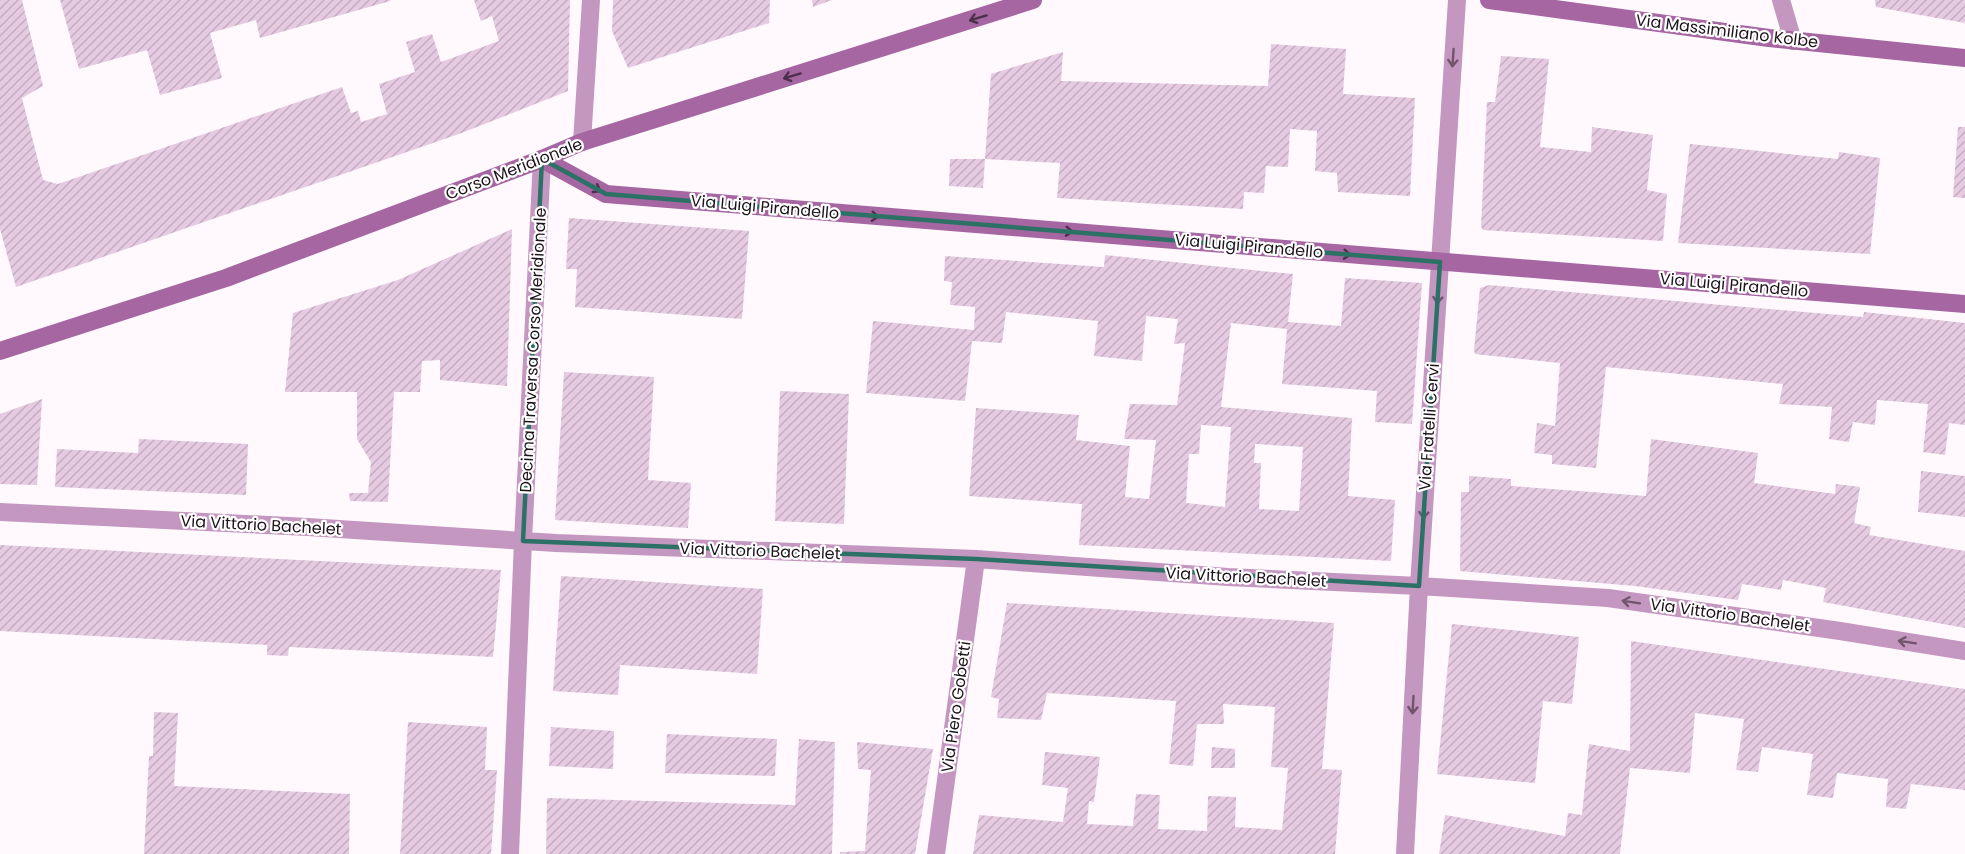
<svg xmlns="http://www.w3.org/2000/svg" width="1965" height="854" font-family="Poppins,sans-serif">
  <defs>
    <pattern id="building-hatch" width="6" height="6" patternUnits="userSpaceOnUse" patternTransform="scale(1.5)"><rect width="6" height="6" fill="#e5cae2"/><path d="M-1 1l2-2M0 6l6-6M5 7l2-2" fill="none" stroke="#c4adc1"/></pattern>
  </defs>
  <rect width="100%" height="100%" fill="#fff9fe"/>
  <!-- building -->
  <path fill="url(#building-hatch)" fill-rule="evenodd" d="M 0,0 L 22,0 L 43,86 L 22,98 L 43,180 L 58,184 L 342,87 L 351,113 L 358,111 L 361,122 L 387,114 L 379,84 L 415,72 L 406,42 L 432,34 L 441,62 L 499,41 L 492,16 L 481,21 L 474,0 L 570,0 L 568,91 L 459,134 L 16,287 L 0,229 Z
    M 60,0 L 390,0 L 390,1 L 260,38 L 256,20 L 210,33 L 222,78 L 160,95 L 147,50 L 79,69 Z
    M 613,0 L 770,0 L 769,23 L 628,68 L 612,31 Z
    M 812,0 L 832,0 L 813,7 Z
    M 1875,0 L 1965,0 L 1965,23 L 1876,7 Z
    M 1271,44 L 1346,49 L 1343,94 L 1415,98 L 1410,196 L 1338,192 L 1337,173 L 1315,171 L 1317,131 L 1290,129 L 1288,167 L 1266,166 L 1264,193 L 1244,192 L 1243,209 L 1057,198 L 1060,163 L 985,159 L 983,188 L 949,186 L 950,159 L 985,159 L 991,74 L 1063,52 L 1061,81 L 1268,86 Z
    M 1501,56 L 1549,59 L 1540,147 L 1591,152 L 1592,127 L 1653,135 L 1647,190 L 1667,194 L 1663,241 L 1483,230 L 1481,227 L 1487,102 L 1495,102 Z
    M 1958,127 L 1965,127 L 1965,198 L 1953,197 Z
    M 1690,144 L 1838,159 L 1839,152 L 1880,158 L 1870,254 L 1678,243 Z
    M 569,218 L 749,231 L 742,319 L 575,307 L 577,269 L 566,269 Z
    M 512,229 L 507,386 L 440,380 L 440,360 L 422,361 L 420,392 L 394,392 L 388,502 L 350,501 L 349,493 L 368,493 L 371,462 L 357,439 L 357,392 L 285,392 L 293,313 L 398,280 Z
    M 1105,255 L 1293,274 L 1288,322 L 1341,326 L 1345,278 L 1422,283 L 1412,424 L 1375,422 L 1377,391 L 1282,384 L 1287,329 L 1231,323 L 1221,407 L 1352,418 L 1348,496 L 1395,500 L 1391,561 L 1079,545 L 1082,504 L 969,496 L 976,408 L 1079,415 L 1076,440 L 1130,446 L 1125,497 L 1149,499 L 1156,440 L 1124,439 L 1130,404 L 1177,405 L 1185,343 L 1174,344 L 1178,319 L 1146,316 L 1142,361 L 1094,356 L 1098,321 L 1006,312 L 1002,343 L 972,341 L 965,401 L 866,393 L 873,321 L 974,330 L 975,307 L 950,305 L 952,282 L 944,281 L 945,256 L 1104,267 ZM 1201,425 L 1231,427 L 1225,507 L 1186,503 L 1189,454 L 1199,454 ZM 1255,444 L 1303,447 L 1299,511 L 1259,509 L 1261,463 L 1254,463 Z
    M 1489,285 L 1863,317 L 1864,312 L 1965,323 L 1965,425 L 1949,423 L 1945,455 L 1923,452 L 1928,404 L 1877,400 L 1875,425 L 1853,422 L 1849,442 L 1829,439 L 1832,407 L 1779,404 L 1783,384 L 1606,367 L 1596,468 L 1552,464 L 1552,455 L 1534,453 L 1537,423 L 1555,426 L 1560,363 L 1475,354 L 1474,350 L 1480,288 Z
    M 564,372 L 654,377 L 648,480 L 691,483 L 688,528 L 555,520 Z
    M 780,391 L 849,394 L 844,524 L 775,521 Z
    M 42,399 L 37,485 L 0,484 L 0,414 Z
    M 139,439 L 248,444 L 246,495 L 55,487 L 57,449 L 138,453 Z
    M 1651,439 L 1758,453 L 1754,483 L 1835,494 L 1836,484 L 1860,487 L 1854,523 L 1871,527 L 1869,535 L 1965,551 L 1965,628 L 1823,602 L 1826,588 L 1783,580 L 1781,590 L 1742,584 L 1738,600 L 1635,586 L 1460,571 L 1461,492 L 1469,492 L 1469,476 L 1511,479 L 1511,486 L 1646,496 Z
    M 1921,471 L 1965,476 L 1965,517 L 1918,512 Z
    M 0,545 L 501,570 L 493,657 L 289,647 L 288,656 L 267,655 L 267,645 L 0,631 Z
    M 561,576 L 763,589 L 757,674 L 620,665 L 618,695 L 553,691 Z
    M 1007,603 L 1334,623 L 1322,769 L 1342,770 L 1335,854 L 973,854 L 979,815 L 1063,822 L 1068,788 L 1042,785 L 1045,752 L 1100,757 L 1094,802 L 1089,801 L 1087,824 L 1133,826 L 1136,794 L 1160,795 L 1158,829 L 1207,831 L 1208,796 L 1236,797 L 1235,827 L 1282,830 L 1288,768 L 1271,767 L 1275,707 L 1223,704 L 1224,724 L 1197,724 L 1193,766 L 1169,764 L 1176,701 L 1047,693 L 1041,720 L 997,718 L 999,699 L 991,697 Z
    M 1452,624 L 1579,637 L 1572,704 L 1543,701 L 1535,783 L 1437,774 Z
    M 1631,641 L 1965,689 L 1965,790 L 1911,784 L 1906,809 L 1886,807 L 1888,779 L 1837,773 L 1833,798 L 1807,795 L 1813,754 L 1762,747 L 1758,772 L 1736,770 L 1744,719 L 1695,713 L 1690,773 L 1630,768 L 1620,854 L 1439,854 L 1445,815 L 1565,836 L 1568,813 L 1582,815 L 1589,744 L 1630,751 Z
    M 154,712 L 178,713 L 174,786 L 350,794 L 349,854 L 144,854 L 149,756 L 153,756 Z
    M 408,722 L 487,727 L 485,770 L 497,770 L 491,854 L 400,854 Z
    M 551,727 L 614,731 L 613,769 L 549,766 Z
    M 667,734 L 777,739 L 775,776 L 665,773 Z
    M 799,739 L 835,742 L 832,854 L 546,854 L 547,798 L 795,805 Z
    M 857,742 L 933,749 L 915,854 L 840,854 L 840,852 L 865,851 L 871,770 L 858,769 Z
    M 1212,747 L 1235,749 L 1235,768 L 1211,768 Z"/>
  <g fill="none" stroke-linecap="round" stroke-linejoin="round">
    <!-- street -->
    <path stroke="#c397bf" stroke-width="18" d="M 1781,0 L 1793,41
      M 582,142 L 591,0
      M 0,512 L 308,527 L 556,543 L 976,559 L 1228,577 L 1419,586 L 1608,598 L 1840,631 L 1965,651
      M 510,854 L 523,541 L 542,159
      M 936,854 L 976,559
      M 1405,854 L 1419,586 L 1457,0"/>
    <!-- secondary -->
    <path stroke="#a566a1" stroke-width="18" d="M 1489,0 L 1769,38 L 1965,58
      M 542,159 L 606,194 L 1965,304
      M 0,351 L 226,278 L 542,159 L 582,142 L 1033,0"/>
  </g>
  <!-- one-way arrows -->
  <defs><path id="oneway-shaft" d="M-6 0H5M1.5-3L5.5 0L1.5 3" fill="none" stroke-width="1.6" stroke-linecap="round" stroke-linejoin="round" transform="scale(1.5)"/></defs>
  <g stroke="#4c304a">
    <use href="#oneway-shaft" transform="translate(978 18) rotate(163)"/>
    <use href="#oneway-shaft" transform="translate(792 76) rotate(163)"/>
    <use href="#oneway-shaft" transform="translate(593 187) rotate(29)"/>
    <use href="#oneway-shaft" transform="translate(870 216) rotate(5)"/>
    <use href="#oneway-shaft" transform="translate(1064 231) rotate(5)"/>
    <use href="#oneway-shaft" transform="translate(1342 254) rotate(5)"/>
  </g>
  <g stroke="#70556d">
    <use href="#oneway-shaft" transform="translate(1453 58) rotate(94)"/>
    <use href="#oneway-shaft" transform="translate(1438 295) rotate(94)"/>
    <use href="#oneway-shaft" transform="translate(1424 510) rotate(94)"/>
    <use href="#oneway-shaft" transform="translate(1631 602) rotate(-171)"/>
    <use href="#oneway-shaft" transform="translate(1907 642) rotate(-171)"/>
    <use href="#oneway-shaft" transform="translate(1413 705) rotate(93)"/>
  </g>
  <!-- marked area -->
  <path fill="none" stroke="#2c7165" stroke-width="4.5" stroke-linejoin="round" d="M 542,159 L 606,194 L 1440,262 L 1419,586 L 976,559 L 523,541 Z"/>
  <g text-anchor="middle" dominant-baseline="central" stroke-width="4.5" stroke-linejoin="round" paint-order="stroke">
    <!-- street labels -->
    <g font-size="16" fill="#1c131b" stroke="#fff">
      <text transform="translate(1727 31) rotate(7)">Via Massimiliano Kolbe</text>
      <text transform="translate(514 169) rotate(-21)">Corso Meridionale</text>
      <text transform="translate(765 207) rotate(5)">Via Luigi Pirandello</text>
      <text transform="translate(1249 246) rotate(5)">Via Luigi Pirandello</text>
      <text transform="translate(1734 285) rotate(5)">Via Luigi Pirandello</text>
      <text transform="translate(533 350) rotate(-87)">Decima Traversa Corso Meridionale</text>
      <text transform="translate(1429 427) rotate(-86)">Via Fratelli Cervi</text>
      <text transform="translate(261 525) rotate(3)">Via Vittorio Bachelet</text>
      <text transform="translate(760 551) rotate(2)">Via Vittorio Bachelet</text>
      <text transform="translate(1246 577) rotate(3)">Via Vittorio Bachelet</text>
      <text transform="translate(1730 615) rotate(8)">Via Vittorio Bachelet</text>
      <text transform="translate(956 707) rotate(-82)">Via Piero Gobetti</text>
    </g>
  </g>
</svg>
